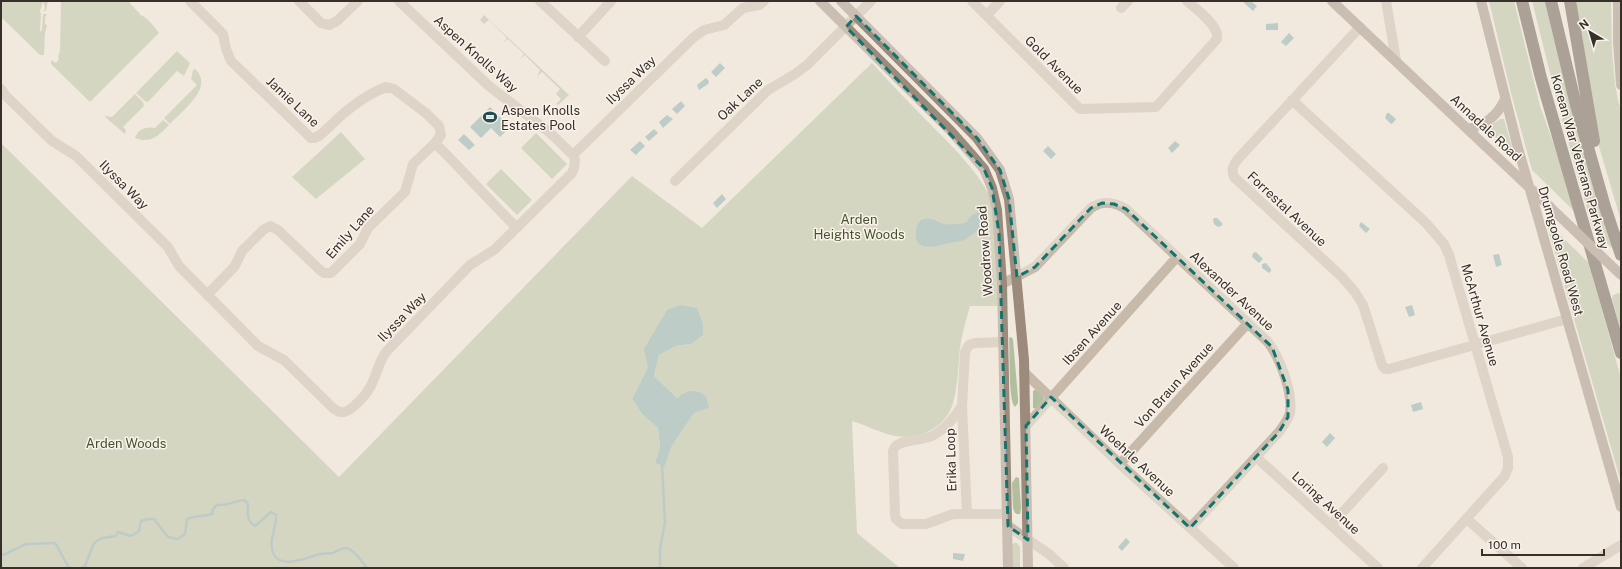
<svg xmlns="http://www.w3.org/2000/svg" width="1622" height="569" font-family="'Public Sans',sans-serif">
  <rect width="100%" height="100%" fill="#f1e9de"/>
  <!-- green -->
  <path fill="#b2bf9f" fill-rule="evenodd" d="M 1,1 L 48,1 L 46,11 L 44,11 L 45,8 L 43,1 L 40,11 L 41,14 L 40,32 L 42,30 L 43,14 L 47,14 L 45,18 L 45,24 L 47,25 L 45,33 L 44,55 L 40,55 L 1,17 Z
    M 61,1 L 128,1 L 140,14 L 140,15 C 146,16 155,27 159,33 L 90,102 L 51,64 L 51,60 L 56,63 L 59,59 L 58,56 L 60,51 Z
    M 1489,1 L 1514,1 L 1540,106 L 1567,181 L 1575,212 L 1532,170 L 1511,93 Z
    M 1532,1 L 1548,1 L 1617,253 L 1593,230 L 1559,109 Z
    M 1574,1 L 1611,1 L 1612,51 L 1615,85 L 1621,113 L 1621,221 L 1598,143 Z
    M 484,15 L 569,95 L 558,105 L 556,104 L 561,99 L 556,94 L 560,89 L 542,72 L 537,76 L 540,70 L 525,55 L 520,59 L 524,54 L 508,39 L 503,43 L 507,38 L 489,20 L 484,24 L 480,20 Z
    M 177,51 L 190,63 L 184,76 L 177,71 L 148,102 L 145,101 L 136,93 Z
    M 872,63 C 890,83 909,102 927,121 C 949,143 984,176 993,205 L 999,306 L 970,306 C 966,320 962,334 960,348 C 958,365 958,386 953,403 C 946,428 919,440 895,436 C 880,433 866,425 852,421 L 857,533 L 900,568 L 1,568 L 1,143 L 339,477 L 632,176 L 702,228 ZM 697,308 L 691,344 L 676,346 L 659,355 L 654,376 L 677,398 L 709,408 L 694,413 L 672,446 L 663,467 L 655,463 L 660,447 L 658,428 L 642,414 L 632,399 L 648,367 Z
    M 195,69 C 215,87 182,111 170,124 L 164,118 L 197,85 L 191,79 L 193,70 Z
    M 135,94 L 143,102 L 144,106 L 123,127 L 126,130 L 125,134 L 104,116 L 112,117 Z
    M 1500,119 L 1504,119 L 1512,147 L 1510,150 L 1507,149 L 1488,130 L 1488,127 Z
    M 163,120 L 169,125 C 158,136 151,144 135,138 C 137,129 147,126 155,128 Z
    M 341,132 L 365,159 L 316,199 L 292,177 Z
    M 536,133 L 567,164 L 552,179 L 521,148 Z
    M 501,169 L 532,200 L 517,215 L 486,184 Z
    M 1549,224 L 1591,265 L 1593,272 L 1592,275 L 1621,378 L 1621,482 L 1547,225 Z
    M 1619,293 L 1621,295 L 1621,331 L 1612,299 L 1613,295 Z
    M 1011,337 L 1013,339 L 1018,398 L 1018,403 L 1015,407 C 1008,401 1010,350 1009,338 Z
    M 1036,389 L 1044,398 L 1037,409 L 1033,408 L 1033,391 Z
    M 1016,477 L 1019,478 L 1021,508 L 1020,514 L 1017,514 L 1015,513 L 1013,508 L 1012,483 Z
    M 1014,543 L 1017,543 L 1020,547 L 1020,568 L 1012,568 L 1012,545 Z"/>
  <!-- water -->
  <path fill="#7fa8ac" d="M 1246,1 L 1251,1 L 1257,6 L 1253,11 L 1244,3 Z
    M 1278,23 L 1278,30 L 1266,30 L 1266,24 Z
    M 1289,33 L 1294,38 L 1286,46 L 1281,42 Z
    M 720,63 L 725,68 L 716,77 L 711,72 Z
    M 706,78 L 709,81 L 708,84 L 699,90 L 697,85 Z
    M 681,101 L 685,106 L 677,114 L 672,109 Z
    M 490,107 L 510,127 L 500,137 L 491,128 L 481,138 L 470,127 Z
    M 1387,113 L 1389,113 L 1396,119 L 1393,123 L 1391,124 L 1385,118 Z
    M 667,115 L 673,119 L 663,128 L 659,122 Z
    M 654,129 L 658,133 L 649,141 L 645,137 Z
    M 464,134 L 475,145 L 469,150 L 458,140 Z
    M 640,141 L 645,146 L 636,155 L 630,150 Z
    M 1175,141 L 1180,145 L 1172,153 L 1168,148 Z
    M 1048,146 L 1056,154 L 1051,159 L 1043,151 Z
    M 722,194 L 726,199 L 717,208 L 713,203 Z
    M 980,212 L 987,219 L 987,222 C 984,226 970,236 966,239 C 961,242 958,241 954,242 C 941,244 914,256 916,232 C 916,228 917,224 920,221 C 929,215 936,222 944,224 C 950,225 962,224 967,222 C 970,215 973,214 980,212 Z
    M 1214,218 L 1217,218 L 1223,224 L 1221,226 L 1218,227 L 1214,224 L 1213,220 Z
    M 1361,222 L 1370,229 L 1366,233 L 1359,226 Z
    M 1256,252 L 1263,259 L 1259,263 L 1252,257 L 1253,253 Z
    M 1499,254 L 1502,265 L 1496,267 L 1493,255 Z
    M 1266,263 L 1271,269 L 1271,271 L 1269,273 L 1262,268 L 1262,264 Z
    M 680,305 L 697,308 L 703,324 L 703,335 L 691,344 L 676,346 L 659,355 L 654,376 L 677,398 C 688,390 695,388 706,396 L 709,408 L 694,413 L 672,446 L 664,467 L 655,463 L 660,447 L 658,428 L 642,414 L 632,399 L 648,367 L 644,349 L 667,310 Z
    M 1412,305 L 1415,315 L 1409,317 L 1405,307 Z
    M 1421,402 L 1423,409 L 1413,412 L 1411,405 Z
    M 1330,433 L 1335,438 L 1327,447 L 1322,442 Z
    M 1126,538 L 1130,542 L 1122,551 L 1118,547 Z
    M 953,553 L 965,554 L 963,561 L 953,559 Z"/>
  <g fill="none" stroke-linecap="round" stroke-linejoin="round">
    <!-- stream -->
    <path stroke="#7fa8ac" stroke-width="2.5" d="M 1,556 L 26,544 L 55,543 C 61,551 63,560 70,568
      M 81,568 L 85,566 L 94,543 L 102,538 L 116,536 L 118,532 L 131,536 L 139,531 L 141,521 L 148,519 L 154,519 L 168,537 L 178,539 L 185,534 L 187,519 C 195,515 203,517 212,514 L 213,509 L 217,505 C 229,506 233,501 244,500 L 248,504 C 248,513 246,521 255,526 L 271,512 L 276,515 C 277,528 267,542 274,555 C 282,569 309,557 320,554 C 324,553 329,554 333,553 C 338,551 341,547 347,548 C 356,551 362,562 367,568
      M 660,568 L 660,549 L 665,522 L 662,466"/>
    <!-- street -->
    <path stroke="#c8baab" stroke-width="10" d="M 190,1 L 223,34 L 226,49 L 231,61 L 311,138 C 318,139 323,132 329,127 C 346,110 363,96 386,87 L 394,89 L 427,114 L 439,126 L 441,135 L 435,143 L 413,164 L 405,192 L 368,228 L 360,244 L 331,273 L 324,273 L 320,270 L 278,230 L 270,226 L 263,230 L 242,251 L 235,266 L 207,295
      M 299,1 L 321,23 L 329,25 L 337,21 L 358,1
      M 540,1 L 605,61
      M 972,1 L 1080,109 L 1156,107 L 1217,39 C 1220,26 1196,9 1187,1
      M 1386,1 L 1396,60
      M 1121,8 L 1128,1
      M 987,15 L 1000,1
      M 1360,27 L 1237,160 C 1233,166 1231,170 1234,177 L 1342,277 L 1355,292 L 1363,305 L 1382,365 L 1385,369 L 1389,369 L 1567,319
      M 578,37 L 611,1
      M 1,89 L 5,95 L 52,141 L 76,156 L 168,247 L 179,266 L 258,346 L 284,360 L 333,408 C 335,409 338,412 341,412 C 349,414 365,396 369,389 C 376,378 378,363 386,352 L 470,265 L 494,250 L 572,173 L 574,168 L 575,160 L 573,155 L 549,132 L 489,86 L 399,1
      M 1292,100 L 1426,223 L 1444,244 L 1449,255 L 1508,457 L 1508,468 L 1504,477 L 1422,568
      M 435,143 C 463,171 489,200 517,228
      M 573,155 L 694,37 L 704,30 L 724,25 L 743,8 L 759,5 L 764,1
      M 675,181 L 768,90 L 795,74 L 807,65 L 871,1
      M 1002,284 L 1035,267 L 1091,208 C 1103,200 1114,202 1126,209 L 1268,342 C 1280,358 1293,392 1290,413 C 1288,420 1283,426 1279,432 L 1190,528
      M 1002,342 L 975,343 L 969,345 L 965,352 L 962,406 C 955,417 946,428 934,435 C 922,442 896,438 893,451 L 895,515 L 896,519 L 902,524 L 926,524 L 953,514 L 1006,514
      M 1024,372 L 1120,464 L 1234,568
      M 962,406 L 967,514
      M 1026,426 L 1177,257
      M 1256,457 L 1378,568
      M 1120,464 L 1248,323
      M 1467,519 L 1522,568
      M 1331,525 L 1383,468
      M 1008,526 L 1049,554 L 1064,568
      M 1583,568 L 1621,545"/>
    <!-- secondary -->
    <path stroke="#9c8a7c" stroke-width="10" d="M 820,1 L 950,130 L 973,156 L 984,169 L 992,188 L 997,210 L 1002,284 L 1008,568
      M 841,1 L 977,138 L 1000,170 L 1009,199 L 1024,360 L 1028,568
      M 1332,1 L 1550,207
      M 1481,1 L 1518,148 L 1621,507
      M 1618,1 L 1618,42 L 1621,85
      M 1468,129 C 1486,125 1498,115 1505,99"/>
    <!-- highway -->
    <path stroke="#574941" stroke-width="12" d="M 1522,1 L 1541,78 L 1621,353
      M 1551,1 L 1576,105 L 1605,207 L 1621,255
      M 1570,1 L 1594,141"/>
    <!-- secondary-bridge -->
    <path stroke="#9c8a7c" stroke-width="10" d="M 1550,207 L 1621,275"/>
  </g>
  <!-- marked area -->
  <path d="M0 0H1622V569H0ZM 856,16 L 977,138 L 1000,170 L 1009,199 L 1017,277 L 1035,267 L 1091,208 L 1102,203 L 1114,204 L 1126,209 L 1272,347 L 1288,390 L 1288,417 L 1279,432 L 1190,528 L 1051,397 L 1026,426 L 1028,540 L 1008,526 L 999,233 L 992,188 L 984,169 L 846,27 Z" fill="#f1e9de" fill-opacity=".55" fill-rule="evenodd"/>
  <path fill="none" stroke="#0f766e" stroke-width="3" stroke-dasharray="8 5" stroke-linejoin="round" d="M 856,16 L 977,138 L 1000,170 L 1009,199 L 1017,277 L 1035,267 L 1091,208 L 1102,203 L 1114,204 L 1126,209 L 1272,347 L 1288,390 L 1288,417 L 1279,432 L 1190,528 L 1051,397 L 1026,426 L 1028,540 L 1008,526 L 999,233 L 992,188 L 984,169 L 846,27 Z"/>
  <!-- icons -->
  <defs>
    <symbol id="stadium-bare" viewBox="-9 -9 18 18"><path d="M0-5a6.5 5 0 1 0 0 10a6.5 5 0 1 0 0-10ZM-3.5-1.8h7v3.6h-7Z" fill="#224f56" stroke="#f9f3ea" stroke-width="2.5" paint-order="stroke"/></symbol>
  </defs>
  <g fill-rule="evenodd">
    <use href="#stadium-bare" x="480" y="107" width="20" height="20"/>
  </g>
  <g text-anchor="middle" dominant-baseline="central" stroke-width="3" stroke-linejoin="round" paint-order="stroke">
    <!-- street labels -->
    <g font-size="13" fill="#372f2a" stroke="#f9f3ea">
      <text transform="translate(476 54) rotate(42)">Aspen Knolls Way</text>
      <text transform="translate(1054 65) rotate(45)">Gold Avenue</text>
      <text transform="translate(631 80) rotate(-44)">Ilyssa Way</text>
      <text transform="translate(740 99) rotate(-43)">Oak Lane</text>
      <text transform="translate(293 102) rotate(43)">Jamie Lane</text>
      <text transform="translate(1486 128) rotate(43)">Annadale Road</text>
      <text transform="translate(1580 162) rotate(74)">Korean War Veterans Parkway</text>
      <text transform="translate(124 185) rotate(45)">Ilyssa Way</text>
      <text transform="translate(1287 209) rotate(43)">Forrestal Avenue</text>
      <text transform="translate(350 232) rotate(-49)">Emily Lane</text>
      <text transform="translate(985 251) rotate(-94)">Woodrow Road</text>
      <text transform="translate(1561 251) rotate(74)">Drumgoole Road West</text>
      <text transform="translate(1232 291) rotate(43)">Alexander Avenue</text>
      <text transform="translate(1480 315) rotate(74)">McArthur Avenue</text>
      <text transform="translate(402 317) rotate(-46)">Ilyssa Way</text>
      <text transform="translate(1092 333) rotate(-48)">Ibsen Avenue</text>
      <text transform="translate(1174 385) rotate(-48)">Von Braun Avenue</text>
      <text transform="translate(951 460) rotate(-92)">Erika Loop</text>
      <text transform="translate(1137 461) rotate(43)">Woehrle Avenue</text>
      <text transform="translate(1326 503) rotate(42)">Loring Avenue</text>
    </g>
    <!-- poi labels -->
    <g font-size="13" fill="#372f2a" stroke="#f9f3ea" text-anchor="start">
      <text x="501" y="110">Aspen Knolls<tspan x="501" dy="15">Estates Pool</tspan></text>
    </g>
    <!-- park labels -->
    <g font-size="13" fill="#44532f" stroke="#f9f3ea">
      <text x="859" y="219">Arden<tspan x="859" dy="15">Heights Woods</tspan></text>
      <text x="126" y="443">Arden Woods</text>
    </g>
  </g>
  <!-- border -->
  <rect width="1622" height="569" fill="none" stroke="#372f2a" stroke-width="4"/>
  <!-- north arrow -->
  <g transform="translate(1590 32) rotate(322)" stroke="#f9f3ea" stroke-width="3" paint-order="stroke">
  <path d="M0-3L7 15L0 10L-7 15Z" fill="#372f2a"/>
  <text y="-6" font-size="11" font-weight="bold" text-anchor="middle" fill="#372f2a">N</text>
  </g>
  <!-- scale -->
  <path d="M1482 549v6h122v-6" fill="none" stroke="#372f2a" stroke-width="2"/>
  <text x="1488" y="549" font-size="12" fill="#372f2a" stroke="#f9f3ea" stroke-width="3" paint-order="stroke">100 m</text>
</svg>
